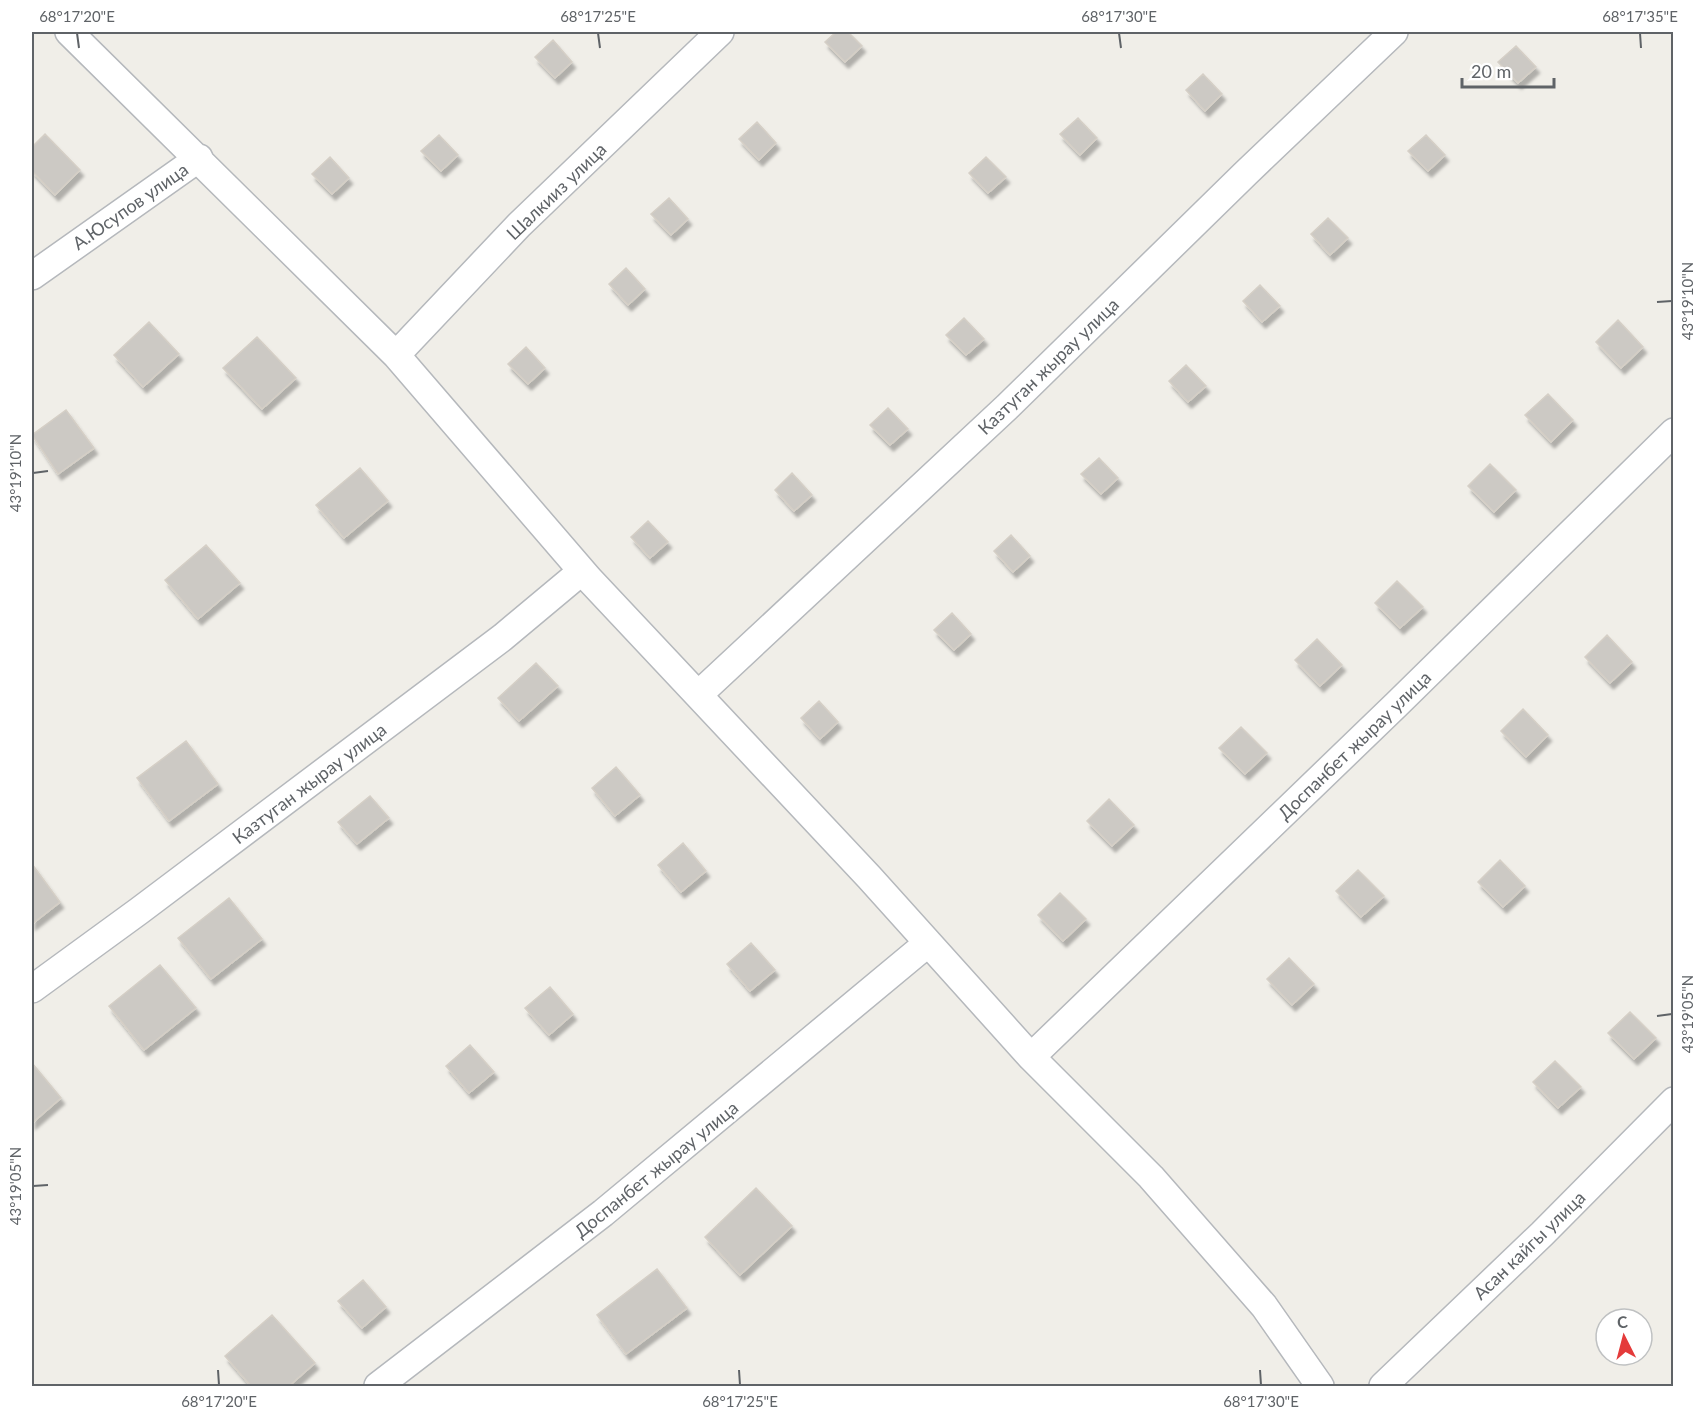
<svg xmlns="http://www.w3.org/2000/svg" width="1705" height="1418" font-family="Lato,sans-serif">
  <defs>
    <filter id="shadow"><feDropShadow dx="3.5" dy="6" stdDeviation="1.5" flood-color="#0004"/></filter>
  </defs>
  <rect width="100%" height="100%" fill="#f0eee8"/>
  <!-- building -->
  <path fill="#ccc9c4" stroke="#d5cfc6" stroke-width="1.5" filter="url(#shadow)" d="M 836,32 L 848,32 L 862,46 L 845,62 L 825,42 Z
    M 553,40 L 572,62 L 555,78 L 535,57 Z
    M 1516,46 L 1536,67 L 1518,83 L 1498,62 Z
    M 1203,74 L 1222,94 L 1205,111 L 1186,90 Z
    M 1078,118 L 1097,138 L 1080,155 L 1060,134 Z
    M 757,122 L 776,143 L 759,160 L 739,139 Z
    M 45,134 L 80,170 L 55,195 L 32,171 L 32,147 Z
    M 439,135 L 458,155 L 441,171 L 421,151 Z
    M 1426,135 L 1445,155 L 1428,171 L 1408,151 Z
    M 330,157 L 349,178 L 332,194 L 312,174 Z
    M 986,157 L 1006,177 L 988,193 L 969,173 Z
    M 669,198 L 688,219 L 671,235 L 651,214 Z
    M 1328,218 L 1348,238 L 1330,255 L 1311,234 Z
    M 626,268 L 645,289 L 628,305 L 609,284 Z
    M 1260,285 L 1280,306 L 1262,322 L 1243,301 Z
    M 964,318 L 984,339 L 966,355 L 946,335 Z
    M 1618,320 L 1643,347 L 1621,368 L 1596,342 Z
    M 149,322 L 179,354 L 143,387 L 114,355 Z
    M 257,337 L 296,378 L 262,409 L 223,368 Z
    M 526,347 L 545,368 L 528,384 L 508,364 Z
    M 1186,365 L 1206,386 L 1188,402 L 1169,381 Z
    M 1548,394 L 1573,420 L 1551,442 L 1525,415 Z
    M 888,408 L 908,429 L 890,445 L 870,425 Z
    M 66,410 L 94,448 L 58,474 L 32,435 Z
    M 1099,458 L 1118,478 L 1101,494 L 1081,474 Z
    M 1490,464 L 1516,490 L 1494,512 L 1468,486 Z
    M 360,468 L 388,501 L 344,538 L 316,505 Z
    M 792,473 L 812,495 L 794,511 L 775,490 Z
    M 648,521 L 668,542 L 650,558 L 631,537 Z
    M 1011,535 L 1030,556 L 1013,572 L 994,551 Z
    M 206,545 L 240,583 L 198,619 L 165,580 Z
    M 1397,581 L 1423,607 L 1400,628 L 1375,603 Z
    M 952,613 L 971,634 L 954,650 L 934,630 Z
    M 1607,635 L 1632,662 L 1610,683 L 1585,657 Z
    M 1317,639 L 1342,665 L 1320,686 L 1295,660 Z
    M 536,663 L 558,686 L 519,721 L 498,698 Z
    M 819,701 L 838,722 L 820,739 L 801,718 Z
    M 1523,709 L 1548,735 L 1526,757 L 1501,731 Z
    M 1241,727 L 1267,753 L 1245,774 L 1219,748 Z
    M 186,741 L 218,784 L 169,821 L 137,778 Z
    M 616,767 L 640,795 L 615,816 L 592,788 Z
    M 370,796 L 389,818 L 357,844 L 338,822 Z
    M 1109,799 L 1134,825 L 1112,846 L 1087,821 Z
    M 683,843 L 706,871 L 681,892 L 658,865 Z
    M 1500,860 L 1525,886 L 1503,907 L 1478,882 Z
    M 32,864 L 60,902 L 32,924 Z
    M 1358,870 L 1384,896 L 1361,917 L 1336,891 Z
    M 1060,893 L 1086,919 L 1063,941 L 1038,915 Z
    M 229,898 L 262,939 L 211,979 L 178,938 Z
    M 751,943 L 775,970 L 750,991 L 727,964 Z
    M 1289,958 L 1314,984 L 1292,1005 L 1267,979 Z
    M 160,965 L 196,1008 L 144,1050 L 109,1006 Z
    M 550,987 L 573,1014 L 549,1035 L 525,1008 Z
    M 1630,1012 L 1656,1038 L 1634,1059 L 1608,1033 Z
    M 470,1045 L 494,1072 L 469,1093 L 446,1066 Z
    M 1555,1061 L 1581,1087 L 1558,1108 L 1533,1082 Z
    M 32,1063 L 61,1098 L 32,1123 Z
    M 756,1188 L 792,1226 L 740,1275 L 705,1237 Z
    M 657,1269 L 687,1308 L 626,1354 L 597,1315 Z
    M 363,1280 L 386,1307 L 362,1328 L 338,1301 Z
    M 272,1315 L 315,1363 L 289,1386 L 251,1386 L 225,1356 Z"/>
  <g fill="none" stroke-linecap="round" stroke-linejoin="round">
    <defs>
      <path id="street" d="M 69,32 L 396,355 L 589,579 L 869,877 L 1031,1057 L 1151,1177 L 1264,1306 L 1320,1386
        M 32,276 L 199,158
        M 396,355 L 519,225 L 720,32
        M 698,695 L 1007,407 L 1246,173 L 1394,32
        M 32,989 L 139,911 L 503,637 L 582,571
        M 1031,1057 L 1397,704 L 1674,432
        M 378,1386 L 603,1213 L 928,943
        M 1383,1386 L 1542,1234 L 1674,1101"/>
    </defs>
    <!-- street casing -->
    <use href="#street" stroke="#b5b8bc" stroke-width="30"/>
    <!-- street -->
    <use href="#street" stroke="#fff" stroke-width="27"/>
  </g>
  <!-- ticks -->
  <path fill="none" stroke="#5f6367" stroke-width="2" d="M 77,33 L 79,48M 598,33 L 600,48M 1119,33 L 1121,48M 1640,33 L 1641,48M 1657,302 L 1672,301M 33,473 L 48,471M 1657,1016 L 1672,1014M 33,1186 L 48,1185M 218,1370 L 219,1385M 739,1370 L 740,1385M 1260,1370 L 1261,1385"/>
  <g text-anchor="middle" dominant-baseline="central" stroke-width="4.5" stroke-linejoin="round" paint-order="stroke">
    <!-- street labels -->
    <g font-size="18" fill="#5f6367" stroke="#fff">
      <text transform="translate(556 191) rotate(-44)">Шалкииз улица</text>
      <text transform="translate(130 206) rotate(-35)">А.Юсупов улица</text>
      <text transform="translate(1048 366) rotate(-44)">Казтуган жырау улица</text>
      <text transform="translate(1354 745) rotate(-44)">Доспанбет жырау улица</text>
      <text transform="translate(309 783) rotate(-37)">Казтуган жырау улица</text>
      <text transform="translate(656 1169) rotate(-39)">Доспанбет жырау улица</text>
      <text transform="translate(1529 1245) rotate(-44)">Асан кайгы улица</text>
    </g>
  </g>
  <!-- border -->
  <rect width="1705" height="1418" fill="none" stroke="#ffffff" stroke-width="66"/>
  <!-- north arrow -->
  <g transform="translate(1624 1337) rotate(354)"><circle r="28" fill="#ffffff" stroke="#bfc1c2" stroke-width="1.5"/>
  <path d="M0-4.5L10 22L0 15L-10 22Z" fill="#e43b3b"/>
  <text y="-9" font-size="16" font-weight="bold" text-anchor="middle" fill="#5f6367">С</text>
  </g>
  <!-- scale -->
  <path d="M1462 78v9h92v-9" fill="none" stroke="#5f6367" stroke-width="3"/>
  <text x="1471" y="78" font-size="18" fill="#5f6367" stroke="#ffffff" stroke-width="4.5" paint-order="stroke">20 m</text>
  <rect x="33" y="33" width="1639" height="1352" fill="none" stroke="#5f6367" stroke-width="2"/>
  <g font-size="15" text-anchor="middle" fill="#5f6367">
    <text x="77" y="22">68°17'20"E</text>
    <text x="598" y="22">68°17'25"E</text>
    <text x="1119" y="22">68°17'30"E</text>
    <text x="1640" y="22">68°17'35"E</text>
    <text transform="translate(1688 301) rotate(-90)" y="5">43°19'10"N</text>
    <text transform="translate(16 473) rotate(-90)" y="5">43°19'10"N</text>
    <text transform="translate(1688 1014) rotate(-90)" y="5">43°19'05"N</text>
    <text transform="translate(16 1186) rotate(-90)" y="5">43°19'05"N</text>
    <text x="219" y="1407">68°17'20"E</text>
    <text x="740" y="1407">68°17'25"E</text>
    <text x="1261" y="1407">68°17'30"E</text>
  </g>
</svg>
